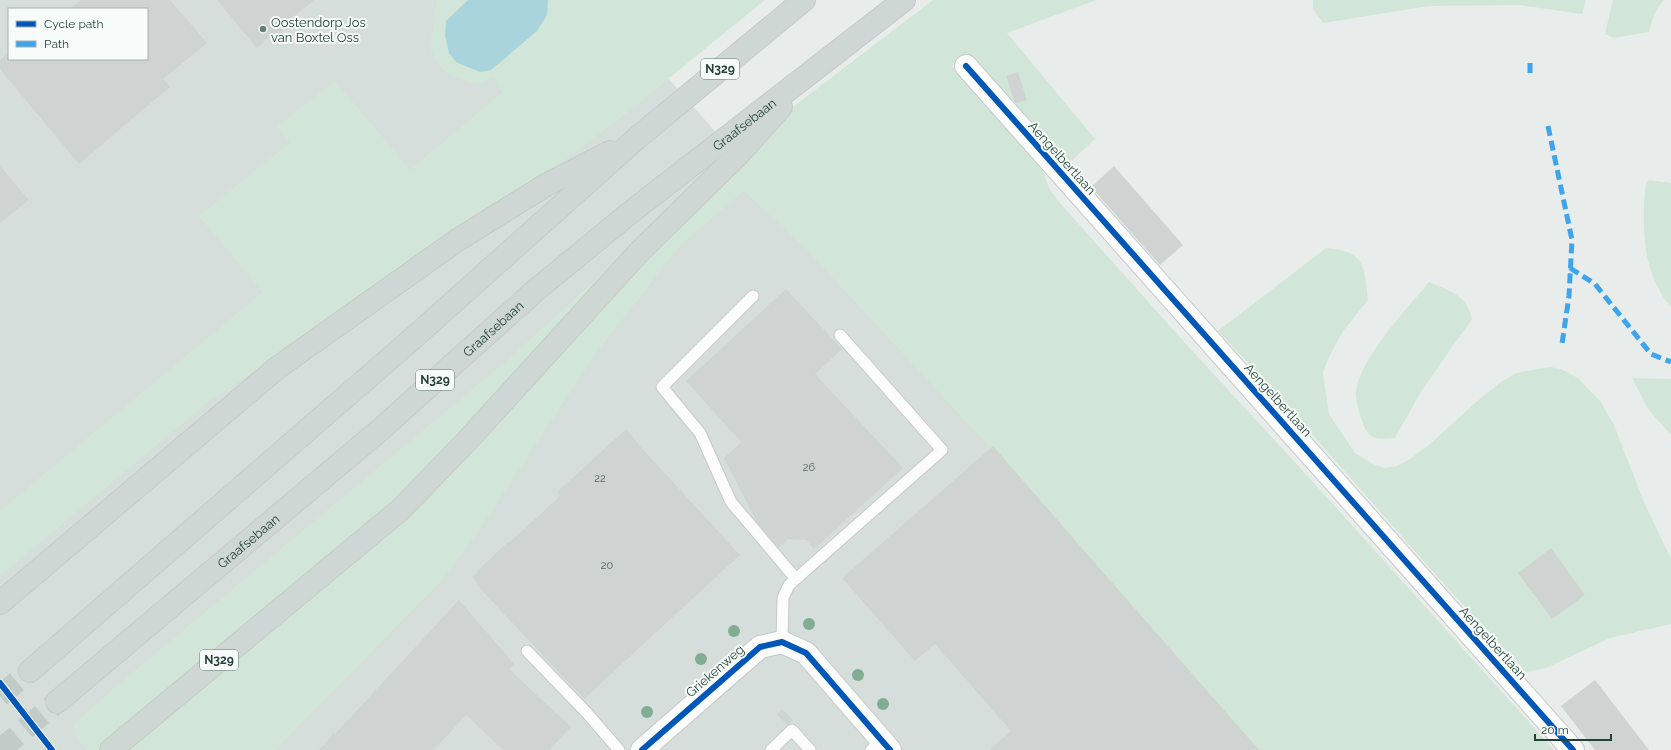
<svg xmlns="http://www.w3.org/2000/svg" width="1671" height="750" font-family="Raleway,sans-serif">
  <rect width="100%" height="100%" fill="#e8edeb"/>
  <!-- built -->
  <path fill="#d6dedb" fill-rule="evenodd" d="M 0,0 L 599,0 L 1262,750 L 0,750 ZM 9,9 L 147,9 L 147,59 L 9,59 Z"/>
  <!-- green -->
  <path fill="#d1e6d8" d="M 437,0 L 468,0 L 446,21 L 547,15 L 548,0 L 765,0 L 619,119 L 528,188 L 380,281 L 302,341 L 209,401 L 0,576 L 0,511 L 263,292 L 199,216 L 290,143 L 277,127 L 335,81 L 410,170 L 503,92 L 493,78 L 478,84 L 461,79 L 447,73 L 436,61 L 430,47 Z
    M 933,0 L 1096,0 L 1007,33 L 1095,139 L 1066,166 L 967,53 L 952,66 L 1032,156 L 1042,169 L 1049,188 L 1059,202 L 1186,344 L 1323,493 L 1554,750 L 1250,750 L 986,443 L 807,250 L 744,191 L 681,244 L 596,353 L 477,533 L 440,582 L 275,750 L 87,750 L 75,736 L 73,725 L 119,684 L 510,358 L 646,234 L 777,119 Z
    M 1313,0 L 1586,0 L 1582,14 L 1519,5 L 1429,6 L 1323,23 L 1313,9 Z
    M 1613,0 L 1664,0 C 1655,9 1652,20 1649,32 L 1614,38 L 1605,34 Z
    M 1649,180 L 1671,183 L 1671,307 C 1642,274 1641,224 1646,183 Z
    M 1326,248 C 1366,251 1364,267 1368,300 L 1343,331 L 1329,357 L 1323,373 L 1329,414 L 1355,453 L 1373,464 L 1384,468 L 1397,466 L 1410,459 L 1429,445 L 1476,402 L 1501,382 L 1516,373 L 1550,367 L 1561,369 L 1578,378 L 1600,401 L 1614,425 L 1644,502 L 1671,559 L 1671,624 L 1610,638 L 1546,668 L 1526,672 L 1435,574 L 1268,384 L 1218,331 Z
    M 1429,282 C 1449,290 1468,296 1472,319 L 1422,390 L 1395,438 C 1377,440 1368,440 1362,421 C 1359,413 1357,405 1356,397 C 1354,364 1408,308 1429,282 Z
    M 1632,378 L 1671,379 L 1671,435 L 1648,409 Z"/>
  <!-- water -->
  <path fill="#a9d4db" d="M 468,0 L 548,0 L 547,15 L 537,31 L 491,70 L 480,72 L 456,62 L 449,53 L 445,36 L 446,21 Z"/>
  <!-- building -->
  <path fill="#cfd4d2" d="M 81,0 L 170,0 L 207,43 L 163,79 L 170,87 L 79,164 L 0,69 L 0,60 L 9,53 L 9,59 L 147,59 L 147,9 L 70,9 Z
    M 217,0 L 314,0 L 286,23 L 278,42 L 271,35 L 257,48 Z
    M 1018,72 L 1027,100 L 1015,103 L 1006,76 Z
    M 0,166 L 29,200 L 0,223 Z
    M 1114,166 L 1183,245 L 1160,265 L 1091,187 Z
    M 786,289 L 842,349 L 815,374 L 903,468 L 814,549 L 806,540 L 788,539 L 779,548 L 758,524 L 724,458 L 741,442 L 686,381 Z
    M 626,429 L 639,445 L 740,555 L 584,699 L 487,596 L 476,583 L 477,582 L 472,577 L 478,572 L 477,571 L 508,542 L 510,542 L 560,496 L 557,492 Z
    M 993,446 L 1088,555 L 1259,750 L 989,750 L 1011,731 L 935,644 L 915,661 L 842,578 Z
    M 1551,548 L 1585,595 L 1552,619 L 1518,573 Z
    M 459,600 L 514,664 L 509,669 L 571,727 L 549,750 L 503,750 L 466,715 L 434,750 L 319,750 L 333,734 L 331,731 L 335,734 Z
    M 1595,680 L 1649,750 L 1595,750 L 1561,706 Z
    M 782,709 L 793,720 L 787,725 L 777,714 Z"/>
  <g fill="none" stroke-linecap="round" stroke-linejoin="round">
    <!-- primary-tunnel -->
    <path stroke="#c1cbc8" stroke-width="22" stroke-dasharray="22 11" stroke-linecap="butt" d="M 0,696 L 30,671
      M 0,750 L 57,702"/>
    <defs>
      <path id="service" d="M 753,296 L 662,387 L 700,433 L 731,502 L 796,579
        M 782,642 L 783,598 L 789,585 L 942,450 L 840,335
        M 527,651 L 586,712 L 619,750
        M 771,750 L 792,730 L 810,750
        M 871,750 L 882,740"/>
      <path id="minor" d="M 966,66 L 1573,750
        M 642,750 L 760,647 L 782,642 L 806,653 L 890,750"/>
      <g id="primary">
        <path d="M 0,603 L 277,368 L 456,241 L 546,185 L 610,152"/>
        <path d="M 30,671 L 411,340 L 637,138 L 804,0"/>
        <path id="s1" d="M 57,702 L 380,430 L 536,290 L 631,212 L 904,0"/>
        <path d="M 111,750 L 400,510 L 465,443 L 641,250 L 737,156 L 781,107"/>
      </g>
    </defs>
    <!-- service casing -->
    <use href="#service" stroke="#c5cac8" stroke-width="13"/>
    <!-- minor casing -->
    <use href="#minor" stroke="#c5cac8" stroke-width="24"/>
    <!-- primary casing -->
    <use href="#primary" stroke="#c3ccc9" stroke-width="24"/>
    <!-- service -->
    <use href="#service" stroke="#fcfcfc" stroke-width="11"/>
    <!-- minor -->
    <use href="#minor" stroke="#fcfcfc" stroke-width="22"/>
    <!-- primary -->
    <use href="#primary" stroke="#cfd7d5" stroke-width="22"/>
    <!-- quiet -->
    <path stroke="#3ea4ec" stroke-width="5" stroke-dasharray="10 5" stroke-linecap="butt" d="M 1530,73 L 1530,63 L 1533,59
      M 1548,126 L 1572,240 L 1569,296 L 1562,344
      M 1570,268 L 1595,284 L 1651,354 L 1671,362"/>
    <defs>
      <path id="cycleway" d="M 966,66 L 1573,750
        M 0,683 L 52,750
        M 642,750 L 760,647 L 782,642 L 806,653 L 890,750"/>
    </defs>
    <!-- cycleway casing -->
    <use href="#cycleway" stroke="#f7fbf9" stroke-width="8"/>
    <!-- cycleway -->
    <use href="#cycleway" stroke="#0057b8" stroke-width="6"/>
  </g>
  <!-- trees -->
  <g fill="#81ae93">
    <circle cx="809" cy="624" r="6"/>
    <circle cx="734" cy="631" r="6"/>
    <circle cx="701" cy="659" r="6"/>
    <circle cx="858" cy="675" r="6"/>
    <circle cx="883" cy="704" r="6"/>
    <circle cx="647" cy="712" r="6"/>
  </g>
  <!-- markers -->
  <circle fill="#697e78" stroke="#f7fbf9" stroke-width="1.5" cx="263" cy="29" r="4"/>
  <g text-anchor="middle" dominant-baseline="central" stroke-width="4" stroke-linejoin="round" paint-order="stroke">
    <!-- number labels -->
    <g font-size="11" fill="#506761">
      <text x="809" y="467">26</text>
      <text x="600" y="478">22</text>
      <text x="607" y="565">20</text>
    </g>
    <!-- shield labels -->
    <g fill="#f7fbf9" stroke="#637a73" stroke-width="1">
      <rect x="701" y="59" width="38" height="20" rx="3"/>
      <rect x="416" y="370" width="38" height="20" rx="3"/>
      <rect x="200" y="650" width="38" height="20" rx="3"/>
    </g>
    <g font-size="12" font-weight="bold" fill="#24423a">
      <text x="720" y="69">N329</text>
      <text x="435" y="380">N329</text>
      <text x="219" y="660">N329</text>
    </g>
    <!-- poi labels -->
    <g font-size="13" fill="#24423a" stroke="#f7fbf9" text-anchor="start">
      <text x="271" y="22">Oostendorp Jos<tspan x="271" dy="15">van Boxtel Oss</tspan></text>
    </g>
    <!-- street labels -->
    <g font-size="13" fill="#24423a" stroke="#f7fbf9">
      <text stroke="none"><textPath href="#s1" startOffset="898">Graafsebaan</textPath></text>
      <text transform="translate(1062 158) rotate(48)">Aengelbertlaan</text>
      <text stroke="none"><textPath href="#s1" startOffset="574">Graafsebaan</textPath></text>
      <text transform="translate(1278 400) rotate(48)">Aengelbertlaan</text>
      <text stroke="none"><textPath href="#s1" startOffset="250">Graafsebaan</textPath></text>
      <text transform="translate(1493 643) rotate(48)">Aengelbertlaan</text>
      <text transform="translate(715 671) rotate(-41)">Griekenweg</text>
    </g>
  </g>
  <!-- legend -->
  <rect x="8" y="8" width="140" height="52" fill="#f7fbf9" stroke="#a3b1ad"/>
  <rect x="16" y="21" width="20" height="6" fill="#0057b8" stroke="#a3b1ad"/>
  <text x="44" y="28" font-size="12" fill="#24423a">Cycle path</text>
  <rect x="16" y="41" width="20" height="6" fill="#3ea4ec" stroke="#a3b1ad"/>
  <text x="44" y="48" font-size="12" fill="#24423a">Path</text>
  <!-- scale -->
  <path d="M1535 734v6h76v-6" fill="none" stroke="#24423a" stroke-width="2"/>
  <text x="1541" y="734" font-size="12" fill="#24423a" stroke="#f7fbf9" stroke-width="3" paint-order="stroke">20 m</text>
</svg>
